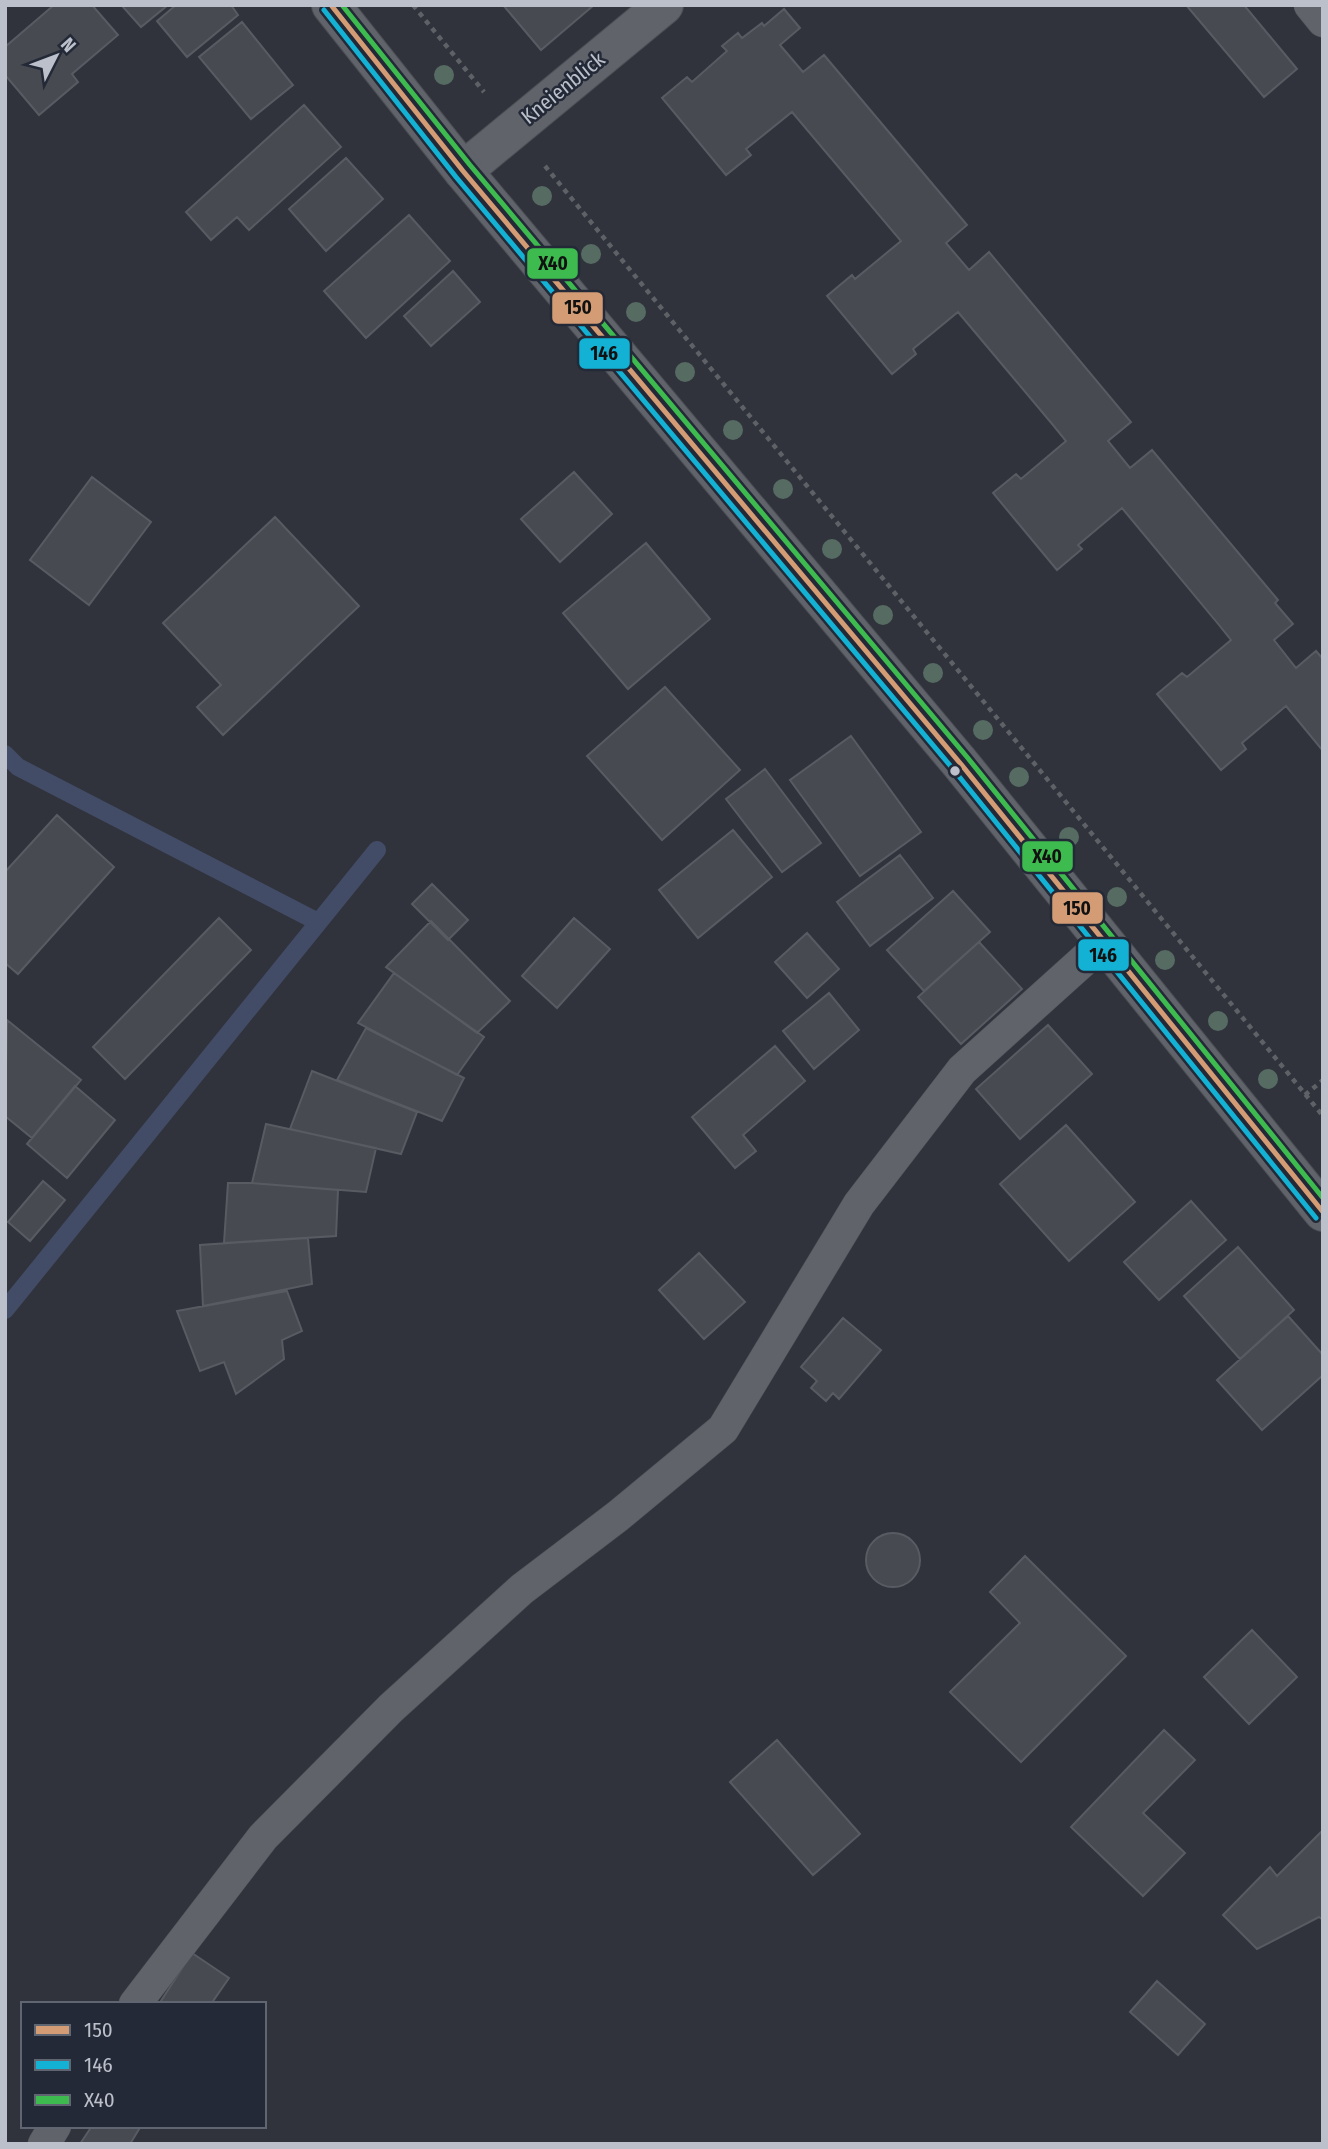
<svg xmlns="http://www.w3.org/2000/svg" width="1328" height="2149" font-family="'Fira Sans Condensed',sans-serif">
  <rect width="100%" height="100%" fill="#30333c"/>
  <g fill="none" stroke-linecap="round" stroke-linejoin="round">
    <!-- stream -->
    <path stroke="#424c66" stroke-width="18" d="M 5,754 L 18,767 L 318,922
      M 5,1310 L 377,850"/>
  </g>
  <!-- building -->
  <path fill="#474a51" stroke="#595b63" stroke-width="2" d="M 54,5 L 92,5 L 118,35 L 72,74 L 78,82 L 39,115 L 5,75 L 5,47 Z
    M 126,5 L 168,5 L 141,27 L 123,7 Z
    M 176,5 L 231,5 L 238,15 L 187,57 L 157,21 Z
    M 503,5 L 594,5 L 541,50 Z
    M 1186,5 L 1244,5 L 1297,69 L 1264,97 Z
    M 784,9 L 800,28 L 780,45 L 803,72 L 824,55 L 967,225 L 946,243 L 969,270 L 989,252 L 1131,422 L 1108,441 L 1130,468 L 1152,450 L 1278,600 L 1275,603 L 1293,624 L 1274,640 L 1296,668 L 1316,651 L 1323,659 L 1323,751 L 1286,706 L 1242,743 L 1246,749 L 1221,770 L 1157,694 L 1182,673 L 1187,677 L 1231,640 L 1219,625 L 1122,508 L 1078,545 L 1082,549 L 1057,570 L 993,493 L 1016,474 L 1021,479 L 1066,441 L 1053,425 L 958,312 L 913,349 L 916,354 L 892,374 L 827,296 L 852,275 L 855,279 L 901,241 L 792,112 L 746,149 L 751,155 L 726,175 L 662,98 L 687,77 L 692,82 L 727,51 L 722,46 L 738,33 L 742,38 L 762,23 L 764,26 Z
    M 242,22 L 293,85 L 251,119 L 199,57 Z
    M 304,105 L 341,147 L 249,230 L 237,217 L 211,240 L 186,212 Z
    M 346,158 L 383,199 L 326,251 L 289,209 Z
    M 409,215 L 450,261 L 366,338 L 324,291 Z
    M 453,271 L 480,302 L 431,346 L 404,316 Z
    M 574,472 L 612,514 L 560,562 L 521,519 Z
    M 92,477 L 151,522 L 89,605 L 30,560 Z
    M 275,517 L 359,606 L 223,735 L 197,707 L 221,685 L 163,623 Z
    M 646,543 L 710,619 L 628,689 L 563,613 Z
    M 665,687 L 740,770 L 662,840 L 587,756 Z
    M 851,736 L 921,832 L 860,876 L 790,780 Z
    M 765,769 L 821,843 L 782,872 L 726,799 Z
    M 57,815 L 114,867 L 18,974 L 5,963 L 5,872 Z
    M 733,830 L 772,877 L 698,938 L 659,890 Z
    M 900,855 L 933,898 L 870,946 L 837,902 Z
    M 432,884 L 468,920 L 448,940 L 412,904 Z
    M 953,891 L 990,932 L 924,991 L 887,950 Z
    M 219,918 L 251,950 L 125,1079 L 93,1047 Z
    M 574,918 L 610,949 L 557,1008 L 522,976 Z
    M 431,921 L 510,1001 L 477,1033 L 386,967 Z
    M 807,933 L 839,969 L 807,998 L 775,962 Z
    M 979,942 L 1022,989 L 961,1044 L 918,997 Z
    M 394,973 L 484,1037 L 457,1075 L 358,1023 Z
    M 829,993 L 859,1030 L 814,1069 L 783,1031 Z
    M 7,1020 L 81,1080 L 32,1138 L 5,1116 Z
    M 1048,1025 L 1092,1074 L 1020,1139 L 976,1089 Z
    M 366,1028 L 464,1078 L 442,1121 L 337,1080 Z
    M 775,1046 L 805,1081 L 743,1135 L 756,1151 L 735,1168 L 692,1117 Z
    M 312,1071 L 417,1112 L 401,1154 L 290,1129 Z
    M 75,1086 L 115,1120 L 67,1178 L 27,1144 Z
    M 266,1124 L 376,1148 L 366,1192 L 252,1183 Z
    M 1066,1125 L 1135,1202 L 1069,1261 L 1000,1184 Z
    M 43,1181 L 65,1200 L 30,1241 L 8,1222 Z
    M 228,1183 L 252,1183 L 338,1190 L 336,1236 L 224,1243 Z
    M 1191,1201 L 1226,1240 L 1159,1300 L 1124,1262 Z
    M 308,1238 L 312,1284 L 203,1306 L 200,1245 Z
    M 1238,1247 L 1294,1310 L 1240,1359 L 1184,1296 Z
    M 699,1253 L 745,1302 L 704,1339 L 659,1290 Z
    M 287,1291 L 302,1331 L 282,1340 L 284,1359 L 236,1394 L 224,1362 L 200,1371 L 177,1311 Z
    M 1288,1316 L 1323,1355 L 1323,1375 L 1262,1430 L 1217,1380 Z
    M 843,1318 L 881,1350 L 839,1399 L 833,1393 L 826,1401 L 811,1388 L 817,1381 L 801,1367 Z
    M866 1560a27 27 0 1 1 54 0a27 27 0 1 1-54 0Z
    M 1025,1556 L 1126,1656 L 1021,1762 L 950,1692 L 1020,1623 L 990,1592 Z
    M 1252,1630 L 1297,1677 L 1249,1724 L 1204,1677 Z
    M 1164,1730 L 1195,1760 L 1143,1813 L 1185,1853 L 1143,1896 L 1071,1827 Z
    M 777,1740 L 860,1834 L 813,1875 L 730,1782 Z
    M 1323,1830 L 1323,1920 L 1319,1917 L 1257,1949 L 1223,1915 L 1270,1867 L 1277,1876 Z
    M 192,1953 L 229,1978 L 211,2004 L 159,2004 Z
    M 1157,1981 L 1205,2024 L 1178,2055 L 1130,2012 Z
    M 92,2126 L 141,2126 L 130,2144 L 80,2144 Z"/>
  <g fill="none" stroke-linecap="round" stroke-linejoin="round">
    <defs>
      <path id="service" d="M 1310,5 L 1323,21
        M 135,2004 L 263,1837 L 391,1708 L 522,1589 L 618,1516 L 723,1429 L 859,1204 L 962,1070 L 1104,942
        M 44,2144 L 55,2126"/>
      <path id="minor" d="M 463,171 L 664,5"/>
      <path id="tertiary" d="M 331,5 L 463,171 L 960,763 L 1323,1212"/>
    </defs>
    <!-- service casing -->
    <use href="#service" stroke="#4c4f55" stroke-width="33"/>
    <!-- minor casing -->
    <use href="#minor" stroke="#4c4f55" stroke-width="40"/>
    <!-- tertiary casing -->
    <use href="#tertiary" stroke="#4c4f55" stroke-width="40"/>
    <!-- path -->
    <path stroke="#5e6267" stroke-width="4.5" stroke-dasharray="5 5" stroke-linecap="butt" d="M 413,5 L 484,92
      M 545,166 L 1323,1116
      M 1305,1095 L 1323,1080"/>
    <!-- service -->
    <use href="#service" stroke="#60636a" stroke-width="32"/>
    <!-- minor -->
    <use href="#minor" stroke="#60636a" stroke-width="38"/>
    <!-- tertiary -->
    <use href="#tertiary" stroke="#60636a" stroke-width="38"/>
    <defs>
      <path id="bus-1" d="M 331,5 L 463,171 L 960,763 L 1323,1212"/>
      <path id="bus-2" d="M 324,10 L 456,177 L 953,769 L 1316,1218"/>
      <path id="bus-3" d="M 342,5 L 470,165 L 967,757 L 1323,1198"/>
    </defs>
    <!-- bus-1 casing -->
    <use href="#bus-1" stroke="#232937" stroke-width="10"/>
    <!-- bus-2 casing -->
    <use href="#bus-2" stroke="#232937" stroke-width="10"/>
    <!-- bus-3 casing -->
    <use href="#bus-3" stroke="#232937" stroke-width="10"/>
    <!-- bus-1 -->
    <use href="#bus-1" stroke="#d39c74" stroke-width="5"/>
    <!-- bus-2 -->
    <use href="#bus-2" stroke="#13b2d5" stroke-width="5"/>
    <!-- bus-3 -->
    <use href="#bus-3" stroke="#3ebb4f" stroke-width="5"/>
  </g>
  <!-- trees -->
  <g fill="#566b62">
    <circle cx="444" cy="75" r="10"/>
    <circle cx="542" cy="196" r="10"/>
    <circle cx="591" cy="254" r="10"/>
    <circle cx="636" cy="312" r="10"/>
    <circle cx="685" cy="372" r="10"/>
    <circle cx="733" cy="430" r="10"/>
    <circle cx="783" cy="489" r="10"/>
    <circle cx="832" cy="549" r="10"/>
    <circle cx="883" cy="615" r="10"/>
    <circle cx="933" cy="673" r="10"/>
    <circle cx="983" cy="730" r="10"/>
    <circle cx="1019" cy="777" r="10"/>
    <circle cx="1069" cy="837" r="10"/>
    <circle cx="1117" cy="897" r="10"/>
    <circle cx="1165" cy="960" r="10"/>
    <circle cx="1218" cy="1021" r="10"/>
    <circle cx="1268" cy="1079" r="10"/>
  </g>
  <!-- markers -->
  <circle fill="#bcc0cb" stroke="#232937" stroke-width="2.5" cx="955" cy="771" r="6"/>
  <g text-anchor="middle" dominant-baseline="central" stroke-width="5" stroke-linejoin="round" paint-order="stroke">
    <!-- street labels -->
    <g font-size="21" fill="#bcc0cb" stroke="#232937">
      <text transform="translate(563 88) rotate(-39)">Kneienblick</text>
    </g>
  </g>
  <g stroke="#232937" stroke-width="2.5">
    <rect x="526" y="247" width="53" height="33" rx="7" fill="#3ebb4f"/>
    <rect x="551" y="291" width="53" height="34" rx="7" fill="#d39c74"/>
    <rect x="578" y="337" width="53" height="33" rx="7" fill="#13b2d5"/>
    <rect x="1021" y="840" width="53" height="33" rx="7" fill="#3ebb4f"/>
    <rect x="1051" y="891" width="53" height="34" rx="7" fill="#d39c74"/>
    <rect x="1077" y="938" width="53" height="34" rx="7" fill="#13b2d5"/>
  </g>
  <g font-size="19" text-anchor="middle" font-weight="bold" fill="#111">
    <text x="553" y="270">X40</text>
    <text x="578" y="314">150</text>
    <text x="604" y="360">146</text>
    <text x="1047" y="863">X40</text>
    <text x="1077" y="915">150</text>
    <text x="1103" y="962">146</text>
  </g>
  <!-- border -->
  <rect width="1328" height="2149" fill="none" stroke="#bcc0cb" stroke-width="14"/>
  <!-- legend -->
  <rect x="21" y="2002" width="245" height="126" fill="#232937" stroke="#606572" stroke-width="2"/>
  <rect x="35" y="2025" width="35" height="10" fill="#d39c74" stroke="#606572" stroke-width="2"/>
  <text x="84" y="2037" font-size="21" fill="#bcc0cb">150</text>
  <rect x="35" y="2060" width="35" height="10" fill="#13b2d5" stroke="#606572" stroke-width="2"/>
  <text x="84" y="2072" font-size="21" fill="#bcc0cb">146</text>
  <rect x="35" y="2095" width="35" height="10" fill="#3ebb4f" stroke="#606572" stroke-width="2"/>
  <text x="84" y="2107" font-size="21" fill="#bcc0cb">X40</text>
  <!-- north arrow -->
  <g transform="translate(56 56) rotate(48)" stroke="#232937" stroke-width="5" paint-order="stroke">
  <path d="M0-5L12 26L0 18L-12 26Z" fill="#bcc0cb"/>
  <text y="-10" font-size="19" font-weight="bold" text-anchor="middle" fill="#bcc0cb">N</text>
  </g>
</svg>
